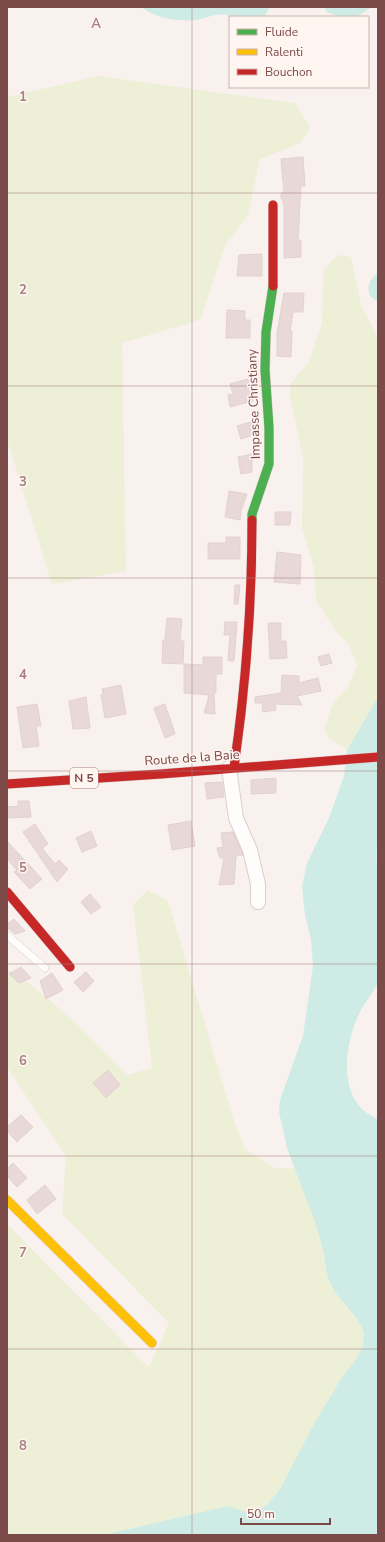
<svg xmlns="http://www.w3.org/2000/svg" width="385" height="1542" font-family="'Nunito Sans',sans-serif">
  <rect width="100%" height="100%" fill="#f9f1ee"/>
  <!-- green -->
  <path fill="#edefd7" d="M 98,76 L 295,103 L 310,128 L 300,143 L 260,159 L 248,215 L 225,246 L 200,320 L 122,343 L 126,571 L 52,584 L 7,440 L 7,97 Z
    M 337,255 L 351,257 L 361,305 L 378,338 L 378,698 L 347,750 L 329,738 L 324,730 L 333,703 L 348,687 L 357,666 L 349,645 L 336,631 L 316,601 L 314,568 L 302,528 L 303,456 L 290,397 L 290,384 L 309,362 L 322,323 L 323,272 Z
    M 148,890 L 168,901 L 233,1118 L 245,1149 L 274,1168 L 295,1168 L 315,1222 L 322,1246 L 324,1261 L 344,1304 L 357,1319 L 364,1332 L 363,1345 L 357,1358 L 342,1377 L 314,1424 L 280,1489 L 267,1505 L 252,1513 L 245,1512 L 228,1506 L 103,1535 L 7,1535 L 7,1224 L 149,1368 L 169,1323 L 62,1214 L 66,1156 L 7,1067 L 7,970 L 18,974 L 73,1020 L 127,1075 L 152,1068 L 133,905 Z"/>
  <!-- water -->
  <path fill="#ceece5" d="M 141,7 L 270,7 L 264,17 L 232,17 C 222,10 206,19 195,20 C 178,22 155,18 141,7 Z
    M 324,7 L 371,7 C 358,20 342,19 327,12 Z
    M 378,272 L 378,302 L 370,296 C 366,285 370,280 378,272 Z
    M 378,697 L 378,839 C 376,854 377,867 378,881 C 380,904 378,928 378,951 C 378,961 379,972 378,982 C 377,987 364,1004 361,1010 C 344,1042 335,1103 378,1119 L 378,1535 L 103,1535 L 228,1506 L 249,1513 L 257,1511 L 267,1505 L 280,1489 L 314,1424 L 342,1377 L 357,1358 L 363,1345 L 364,1332 L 357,1319 L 335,1292 L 328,1278 L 322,1246 L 315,1222 L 287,1148 L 279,1112 L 280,1100 L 303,1036 L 313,966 L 311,940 L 305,915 L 302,886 L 307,863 L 329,818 L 344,776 L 347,750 Z"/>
  <!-- building -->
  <path fill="#e8d9d8" stroke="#e3d1cf" d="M 303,157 L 305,186 L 301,186 L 298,240 L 301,240 L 301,257 L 284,258 L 284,205 L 281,197 L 281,193 L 284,193 L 281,159 Z
    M 262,254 L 262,276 L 237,276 L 239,255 Z
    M 284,293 L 304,293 L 303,312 L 293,312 L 290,331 L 292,331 L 291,357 L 277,356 L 277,333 Z
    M 227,310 L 245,311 L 245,320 L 250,320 L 250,338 L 226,338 Z
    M 248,379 L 253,401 L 230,407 L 228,395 L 233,394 L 230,384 Z
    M 254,421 L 258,429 L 258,433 L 241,439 L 237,426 Z
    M 252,454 L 252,472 L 241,474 L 238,457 Z
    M 229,491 L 247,494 L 241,511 L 240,520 L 225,517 Z
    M 275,512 L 291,512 L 290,525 L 275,525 Z
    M 226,537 L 240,537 L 240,559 L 208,559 L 208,543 L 226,543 Z
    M 277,552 L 301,555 L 300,584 L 274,582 Z
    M 235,585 L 240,585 L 238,604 L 234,604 Z
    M 167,618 L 182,619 L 180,641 L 184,641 L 183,664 L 162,663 L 163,640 L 165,640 Z
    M 225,622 L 237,622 L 234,661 L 228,661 L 230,635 L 224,635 Z
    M 268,623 L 281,623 L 281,641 L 286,641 L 287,658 L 270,659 Z
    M 329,654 L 332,663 L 321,666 L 318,657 Z
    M 203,657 L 222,657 L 222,674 L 216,674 L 216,693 L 214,693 L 215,714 L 204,713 L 209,695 L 184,693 L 184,664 L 203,665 Z
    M 282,675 L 299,676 L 299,683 L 318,678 L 321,691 L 297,696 L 302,705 L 275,704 L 276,710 L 263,712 L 262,703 L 255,703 L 255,697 L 281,693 Z
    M 121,685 L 126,714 L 105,718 L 101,695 L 103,694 L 102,689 Z
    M 86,697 L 90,728 L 73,729 L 69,701 Z
    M 37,704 L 41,726 L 36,726 L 39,746 L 23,748 L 17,707 Z
    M 165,704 L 175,734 L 165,738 L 154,708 Z
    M 276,778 L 276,793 L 251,794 L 251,780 Z
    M 222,782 L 224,797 L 207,799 L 205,783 Z
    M 18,801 L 29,801 L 31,817 L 7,818 L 7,807 L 18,806 Z
    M 191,821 L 195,846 L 172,850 L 168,825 Z
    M 35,824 L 48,844 L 42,848 L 55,864 L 59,860 L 68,869 L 57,882 L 23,832 Z
    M 91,831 L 97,846 L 82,852 L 76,838 Z
    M 233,832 L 243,855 L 236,856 L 234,884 L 219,885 L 224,858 L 220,858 L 217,848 L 223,847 L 221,833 Z
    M 7,841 L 42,879 L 30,889 L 14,872 L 17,870 L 7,859 Z
    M 90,894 L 101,907 L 91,914 L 81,902 Z
    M 14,919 L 25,931 L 15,934 L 7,927 L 7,924 Z
    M 21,967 L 31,978 L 19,983 L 9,974 Z
    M 86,972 L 94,981 L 83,992 L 74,982 Z
    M 52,973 L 63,990 L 46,999 L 40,981 Z
    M 108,1070 L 120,1085 L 106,1098 L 93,1083 Z
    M 21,1115 L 33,1127 L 17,1142 L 7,1131 L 7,1127 Z
    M 13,1163 L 27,1178 L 17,1187 L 7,1176 L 7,1169 Z
    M 45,1185 L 56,1199 L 37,1214 L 27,1200 Z"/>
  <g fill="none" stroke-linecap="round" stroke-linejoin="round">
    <defs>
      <path id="lane" d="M 7,935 L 45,968"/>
      <path id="street" d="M 229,768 L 236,818 L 250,850 L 258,884 L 258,902"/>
      <path id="fast" d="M 252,520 L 252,514 L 269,464 L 269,428 L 265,370 L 266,332 L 273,286"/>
      <path id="slow" d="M 7,1200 L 152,1343"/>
      <path id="jam" d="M 273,205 L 273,286
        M 234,767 C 246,685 252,603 252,520
        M 7,784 L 161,774 L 378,757
        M 7,892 L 70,967"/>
    </defs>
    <!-- lane casing -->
    <use href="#lane" stroke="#d9cecc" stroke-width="8"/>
    <!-- street casing -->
    <use href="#street" stroke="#d9cecc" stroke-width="16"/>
    <!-- fast casing -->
    <use href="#fast" stroke="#d9ccc9" stroke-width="10"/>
    <!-- slow casing -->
    <use href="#slow" stroke="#d9ccc9" stroke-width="10"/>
    <!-- jam casing -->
    <use href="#jam" stroke="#d9ccc9" stroke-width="10"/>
    <!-- lane -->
    <use href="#lane" stroke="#fefdfc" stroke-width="7"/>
    <!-- street -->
    <use href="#street" stroke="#fefdfc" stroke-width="14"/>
    <!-- fast -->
    <use href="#fast" stroke="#4caf50" stroke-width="9"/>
    <!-- slow -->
    <use href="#slow" stroke="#ffc107" stroke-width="9"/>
    <!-- jam -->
    <use href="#jam" stroke="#c62828" stroke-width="9"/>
  </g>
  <!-- grid -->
  <path fill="none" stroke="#a68180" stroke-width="1" stroke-opacity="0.55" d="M 192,7 L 192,1535M 7,193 L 378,193M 7,386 L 378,386M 7,578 L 378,578M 7,771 L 378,771M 7,964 L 378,964M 7,1156 L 378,1156M 7,1349 L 378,1349"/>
  <g text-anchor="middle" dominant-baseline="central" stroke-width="3" stroke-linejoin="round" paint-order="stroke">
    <!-- shield labels -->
    <rect fill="#fff5f1" stroke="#a37d7b" stroke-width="1" x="70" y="768" width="28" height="20" rx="3"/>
    <g font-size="12" font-weight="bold" fill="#7c4a49">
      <text x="84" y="778">N 5</text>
    </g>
    <!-- street labels -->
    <g font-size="13" fill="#7c4a49" stroke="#fff5f1">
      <text transform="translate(254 404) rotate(-92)">Impasse Christiany</text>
      <text transform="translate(192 758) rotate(-4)">Route de la Baie</text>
    </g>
  </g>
  <g font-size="13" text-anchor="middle" font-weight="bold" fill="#a68180" stroke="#fff5f1" stroke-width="3" stroke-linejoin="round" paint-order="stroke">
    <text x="96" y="28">A</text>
    <text x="23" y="101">1</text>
    <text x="23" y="294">2</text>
    <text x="23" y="486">3</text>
    <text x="23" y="679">4</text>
    <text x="23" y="872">5</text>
    <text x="23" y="1065">6</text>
    <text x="23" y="1257">7</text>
    <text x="23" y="1450">8</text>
  </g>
  <!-- border -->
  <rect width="385" height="1542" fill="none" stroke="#7c4a49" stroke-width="16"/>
  <!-- legend -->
  <rect x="229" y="16" width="140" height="72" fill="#fff5f1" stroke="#cbb1ae"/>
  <rect x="237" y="29" width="20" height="6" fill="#4caf50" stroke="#cbb1ae"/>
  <text x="265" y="36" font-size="12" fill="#7c4a49">Fluide</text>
  <rect x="237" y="49" width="20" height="6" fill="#ffc107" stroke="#cbb1ae"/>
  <text x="265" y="56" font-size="12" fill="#7c4a49">Ralenti</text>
  <rect x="237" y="69" width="20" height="6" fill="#c62828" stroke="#cbb1ae"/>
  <text x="265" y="76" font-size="12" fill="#7c4a49">Bouchon</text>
  <!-- scale -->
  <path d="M241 1518v6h89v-6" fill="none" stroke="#7c4a49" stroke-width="2"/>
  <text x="247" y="1518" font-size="12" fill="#7c4a49" stroke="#fff5f1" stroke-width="3" paint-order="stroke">50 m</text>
</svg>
